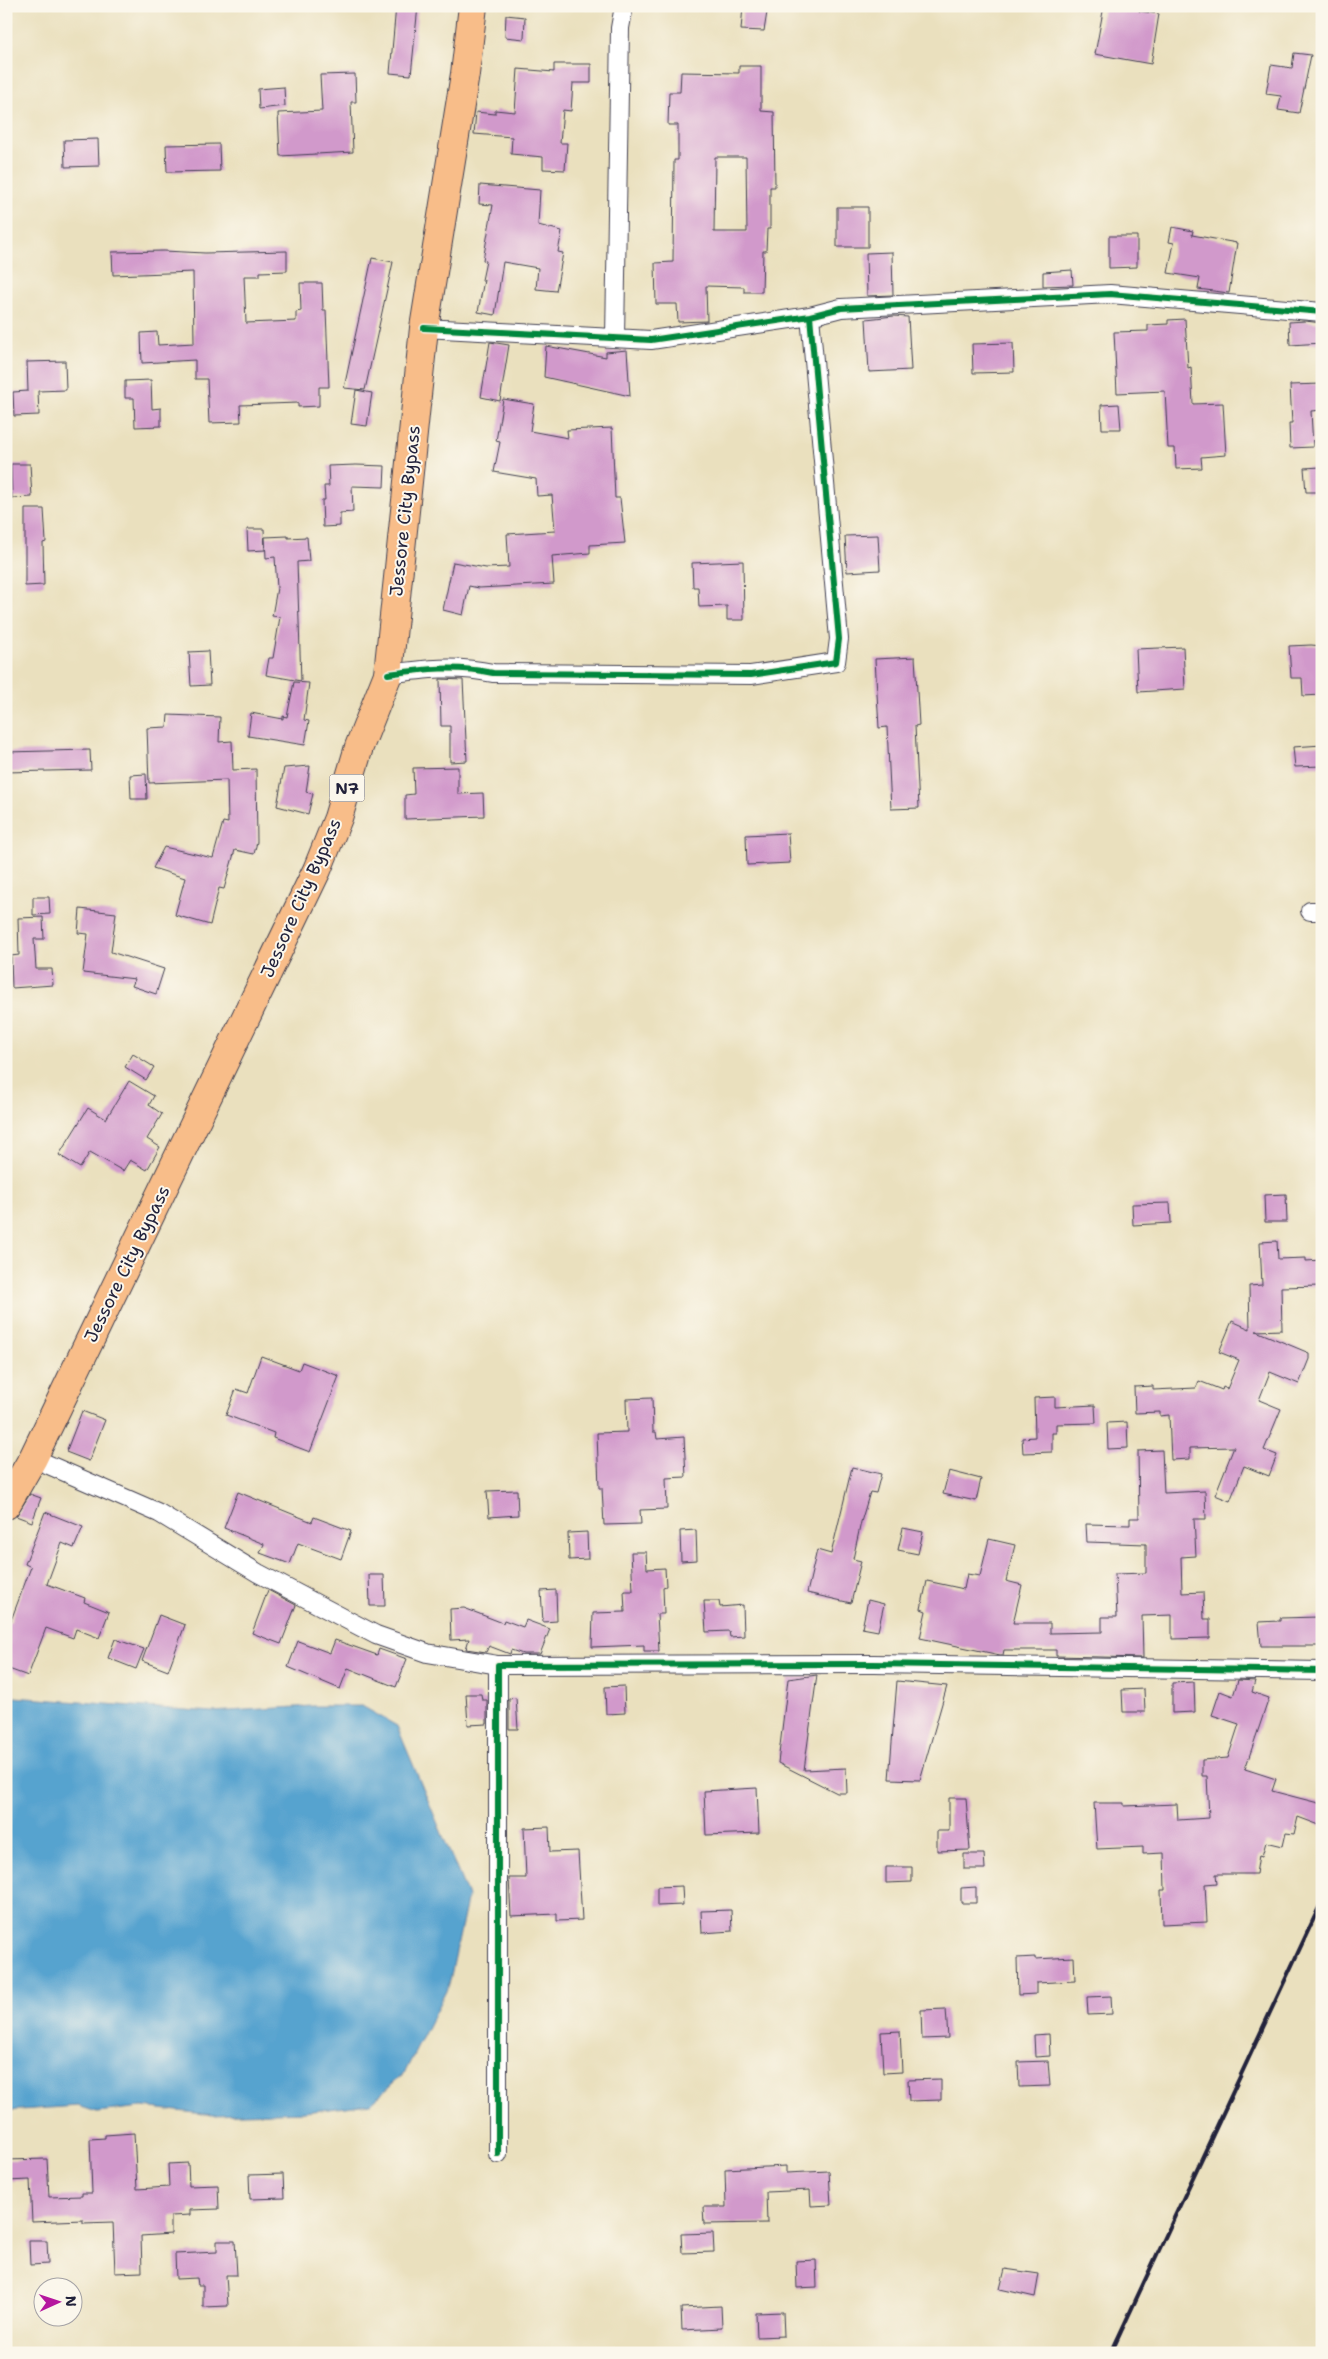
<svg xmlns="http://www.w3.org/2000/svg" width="1328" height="2359" font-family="'Shantell Sans',sans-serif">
  <rect width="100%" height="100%" fill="#fbf7ec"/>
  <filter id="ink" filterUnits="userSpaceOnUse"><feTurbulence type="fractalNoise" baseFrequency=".02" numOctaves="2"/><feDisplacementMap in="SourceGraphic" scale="10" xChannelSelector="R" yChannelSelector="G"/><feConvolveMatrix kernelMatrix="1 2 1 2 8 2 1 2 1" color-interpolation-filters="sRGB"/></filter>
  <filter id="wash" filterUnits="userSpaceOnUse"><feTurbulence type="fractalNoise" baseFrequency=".0096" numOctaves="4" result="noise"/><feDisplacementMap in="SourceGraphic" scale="20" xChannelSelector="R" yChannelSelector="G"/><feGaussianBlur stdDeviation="1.12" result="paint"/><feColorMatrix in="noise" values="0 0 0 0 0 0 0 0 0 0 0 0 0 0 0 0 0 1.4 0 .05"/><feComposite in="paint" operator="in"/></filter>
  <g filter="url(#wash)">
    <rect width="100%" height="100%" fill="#eae0be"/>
    <!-- water -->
    <path fill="#56a3cf" stroke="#3c6285" d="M 14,1697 L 212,1712 L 312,1706 L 362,1706 L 397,1726 L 468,1896 L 449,1985 L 405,2072 L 370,2104 L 305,2112 L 213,2115 L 142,2107 L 97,2112 L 78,2106 L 6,2111 L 6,1755 Z"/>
    <g id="blocks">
      <!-- building -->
      <path fill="#d199cb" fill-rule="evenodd" d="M 396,6 L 418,6 L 411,75 L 390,73 Z
        M 743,6 L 768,6 L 764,31 L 741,30 Z
        M 1104,6 L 1140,6 L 1139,11 L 1159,14 L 1151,64 L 1095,54 Z
        M 506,15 L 525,17 L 524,39 L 505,37 Z
        M 1294,53 L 1311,55 L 1299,113 L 1278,110 L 1281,96 L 1266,94 L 1271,65 L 1292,68 Z
        M 554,64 L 591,64 L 591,83 L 573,83 L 571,111 L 563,110 L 560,143 L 567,143 L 565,170 L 543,169 L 543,157 L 511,154 L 512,137 L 474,134 L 476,112 L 495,114 L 495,110 L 515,112 L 518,69 L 554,72 Z
        M 739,66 L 761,66 L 761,111 L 774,112 L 775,187 L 770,187 L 770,229 L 767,229 L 766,251 L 763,251 L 762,292 L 744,292 L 744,287 L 706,286 L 707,321 L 678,322 L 677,304 L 656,304 L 655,263 L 673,262 L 674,160 L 678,160 L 678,125 L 668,125 L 669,92 L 680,92 L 681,72 L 739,73 ZM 715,157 L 746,157 L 747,232 L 714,232 Z
        M 355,74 L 356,102 L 351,102 L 353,152 L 280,156 L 278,113 L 322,111 L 320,75 Z
        M 284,87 L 285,106 L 259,109 L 258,89 Z
        M 98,139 L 99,166 L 65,167 L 64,140 Z
        M 219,144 L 220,171 L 167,172 L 166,145 Z
        M 480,185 L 540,190 L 538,225 L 562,231 L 558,252 L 563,253 L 556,291 L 536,289 L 538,268 L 503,262 L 495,315 L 478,312 L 484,280 L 482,280 L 486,261 L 483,260 L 493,205 L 479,204 Z
        M 837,207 L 868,207 L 868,247 L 837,247 Z
        M 1172,227 L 1193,231 L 1192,235 L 1237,243 L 1229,293 L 1198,289 L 1200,278 L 1168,273 L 1174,243 L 1169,242 Z
        M 1109,236 L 1137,236 L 1137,267 L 1109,268 Z
        M 164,251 L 205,253 L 287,251 L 287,271 L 260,272 L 260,276 L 244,276 L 246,323 L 296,321 L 296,312 L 301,311 L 300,283 L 322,283 L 323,310 L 326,310 L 329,387 L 319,387 L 319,406 L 298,407 L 298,403 L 240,405 L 241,422 L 209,423 L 207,379 L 195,379 L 195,360 L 142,363 L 141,333 L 157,332 L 158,345 L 194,343 L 193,272 L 113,275 L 112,252 Z
        M 892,252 L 893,295 L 867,296 L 866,253 Z
        M 372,258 L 393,262 L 365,390 L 344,388 Z
        M 1072,270 L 1073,285 L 1043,286 L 1043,272 Z
        M 894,316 L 908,317 L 911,370 L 869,372 L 866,319 Z
        M 1185,319 L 1188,368 L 1191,367 L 1193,404 L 1223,403 L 1226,455 L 1201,457 L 1202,468 L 1176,469 L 1175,448 L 1168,448 L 1165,391 L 1117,393 L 1114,332 L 1148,331 L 1148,325 L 1168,324 L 1168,320 Z
        M 1305,321 L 1322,323 L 1322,343 L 1290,345 L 1289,322 Z
        M 490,342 L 509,345 L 500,401 L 481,397 Z
        M 1013,343 L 1014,372 L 973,373 L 972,344 Z
        M 546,346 L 606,357 L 606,352 L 627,350 L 630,396 L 544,377 Z
        M 65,361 L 66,390 L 38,391 L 39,415 L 14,416 L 13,392 L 28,391 L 27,362 Z
        M 151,380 L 152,409 L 161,408 L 161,426 L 135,427 L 134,398 L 125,398 L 125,381 Z
        M 1322,384 L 1322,410 L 1311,411 L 1313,447 L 1290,448 L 1289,423 L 1292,423 L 1290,385 Z
        M 356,390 L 372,393 L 367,426 L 351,424 Z
        M 503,399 L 534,404 L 530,431 L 568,438 L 567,430 L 612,428 L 615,498 L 620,498 L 625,543 L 590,545 L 590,553 L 552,556 L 554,584 L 479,588 L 469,586 L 463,615 L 443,610 L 453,562 L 486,568 L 509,567 L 507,534 L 555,531 L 552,495 L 537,496 L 536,479 L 494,472 L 500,442 L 496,441 Z
        M 1119,404 L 1121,429 L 1102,429 L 1101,405 Z
        M 11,464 L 30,464 L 32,497 L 12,498 Z
        M 356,465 L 385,466 L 384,487 L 352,486 L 353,512 L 340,513 L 340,526 L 323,527 L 322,500 L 325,500 L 324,486 L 329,486 L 328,466 Z
        M 1321,467 L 1322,492 L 1306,492 L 1304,468 Z
        M 25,509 L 44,509 L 46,542 L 43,543 L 44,585 L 25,586 Z
        M 247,529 L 264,529 L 265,550 L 248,551 Z
        M 878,535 L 880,570 L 847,572 L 845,536 Z
        M 288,536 L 288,538 L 307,537 L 309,561 L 297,562 L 301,681 L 266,675 L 269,658 L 273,658 L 280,617 L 272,616 L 277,588 L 275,557 L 266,558 L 265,537 Z
        M 743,561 L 744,620 L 727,620 L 727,606 L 699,607 L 698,587 L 693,587 L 692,563 Z
        M 1311,645 L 1322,646 L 1322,695 L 1303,696 L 1302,678 L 1291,678 L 1289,646 Z
        M 1183,647 L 1185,689 L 1138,692 L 1136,649 Z
        M 208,651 L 210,685 L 191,686 L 189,652 Z
        M 915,657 L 919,725 L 915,726 L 919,808 L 891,809 L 887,727 L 879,728 L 875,659 Z
        M 440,679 L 463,680 L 467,761 L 450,762 L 450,726 L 441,726 Z
        M 294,682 L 309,683 L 304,720 L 309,721 L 305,745 L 248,736 L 251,713 L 283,719 L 283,716 L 287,717 Z
        M 168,715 L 220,717 L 219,742 L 232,741 L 233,770 L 256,769 L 257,842 L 254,854 L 235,850 L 224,889 L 219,888 L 210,925 L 175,915 L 185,878 L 153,868 L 164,847 L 213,858 L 223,822 L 228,823 L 227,780 L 149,783 L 147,728 L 167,727 Z
        M 1322,745 L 1322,766 L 1295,767 L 1293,747 Z
        M 90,750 L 91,770 L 6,772 L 6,752 Z
        M 310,766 L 306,792 L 313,794 L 308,814 L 277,806 L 284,768 Z
        M 458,767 L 458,794 L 483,793 L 484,816 L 405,819 L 405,795 L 414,794 L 413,768 Z
        M 146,774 L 147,799 L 131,799 L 130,775 Z
        M 788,833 L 790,863 L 747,865 L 746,835 Z
        M 33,897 L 49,897 L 50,914 L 33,915 Z
        M 80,909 L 116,913 L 111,952 L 164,969 L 156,994 L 132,986 L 135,979 L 83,973 L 88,934 L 78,933 Z
        M 43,917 L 44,939 L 34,939 L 36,969 L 52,969 L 53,985 L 12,988 L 11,956 L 19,955 L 18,918 Z
        M 133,1054 L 154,1067 L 146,1080 L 125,1067 Z
        M 129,1081 L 154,1096 L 149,1105 L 162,1114 L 147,1139 L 160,1147 L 147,1170 L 130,1160 L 123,1171 L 90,1152 L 80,1168 L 59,1155 L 88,1108 L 106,1119 Z
        M 1286,1194 L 1287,1222 L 1265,1222 L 1264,1195 Z
        M 1170,1203 L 1171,1223 L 1133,1225 L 1132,1204 Z
        M 1277,1241 L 1278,1259 L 1306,1258 L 1306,1261 L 1322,1260 L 1322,1286 L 1281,1287 L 1282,1330 L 1256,1331 L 1309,1353 L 1309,1359 L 1299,1384 L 1270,1372 L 1259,1400 L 1281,1409 L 1264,1450 L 1277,1455 L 1269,1476 L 1244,1466 L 1230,1501 L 1215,1495 L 1234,1447 L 1190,1448 L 1190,1459 L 1171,1460 L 1169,1415 L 1160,1416 L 1160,1412 L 1135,1413 L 1134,1387 L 1153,1386 L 1153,1390 L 1196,1388 L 1199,1381 L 1222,1390 L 1223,1387 L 1227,1389 L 1239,1360 L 1219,1352 L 1232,1321 L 1250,1329 L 1249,1286 L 1262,1285 L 1260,1242 Z
        M 261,1356 L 299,1370 L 302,1362 L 339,1376 L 310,1452 L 273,1438 L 274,1433 L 226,1415 L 236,1389 L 248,1393 Z
        M 1055,1397 L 1055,1407 L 1095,1405 L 1096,1423 L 1056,1424 L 1056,1433 L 1052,1433 L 1052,1452 L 1023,1453 L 1022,1438 L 1035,1437 L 1034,1398 Z
        M 652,1398 L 653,1432 L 656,1432 L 657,1439 L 684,1437 L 686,1477 L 666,1478 L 667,1509 L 640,1510 L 641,1524 L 604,1525 L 602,1488 L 599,1488 L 597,1433 L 627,1432 L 626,1399 Z
        M 82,1411 L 105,1420 L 89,1461 L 66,1452 Z
        M 1127,1422 L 1128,1448 L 1108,1449 L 1107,1423 Z
        M 1162,1450 L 1164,1493 L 1205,1491 L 1206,1519 L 1194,1519 L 1196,1556 L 1181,1557 L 1182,1593 L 1203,1592 L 1204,1619 L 1210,1619 L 1210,1638 L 1172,1639 L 1172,1615 L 1142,1616 L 1143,1658 L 1056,1656 L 1056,1650 L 1004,1650 L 1003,1655 L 1000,1655 L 920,1638 L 926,1611 L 921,1609 L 927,1581 L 964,1589 L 967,1574 L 980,1576 L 989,1539 L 1015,1545 L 1006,1581 L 1022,1585 L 1013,1623 L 1050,1623 L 1050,1633 L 1102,1632 L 1102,1617 L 1117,1617 L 1115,1574 L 1146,1573 L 1146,1544 L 1087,1542 L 1086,1524 L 1130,1525 L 1130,1518 L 1139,1518 L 1138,1451 Z
        M 852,1467 L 881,1474 L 876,1493 L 870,1492 L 861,1522 L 853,1559 L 861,1561 L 851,1603 L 807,1593 L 817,1550 L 831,1554 Z
        M 949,1471 L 981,1479 L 976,1501 L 943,1494 Z
        M 517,1490 L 518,1515 L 489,1517 L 487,1491 Z
        M 238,1492 L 312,1522 L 314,1517 L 351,1531 L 341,1559 L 298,1543 L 290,1564 L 260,1553 L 264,1544 L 224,1528 Z
        M 30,1494 L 41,1498 L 32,1522 L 16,1516 Z
        M 45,1512 L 83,1527 L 74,1548 L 62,1543 L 47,1584 L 85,1598 L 84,1602 L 109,1612 L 99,1638 L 76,1629 L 73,1638 L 46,1628 L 28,1676 L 6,1668 L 6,1622 L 10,1623 L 31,1567 L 25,1564 Z
        M 903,1528 L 923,1532 L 918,1554 L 898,1550 Z
        M 696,1530 L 697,1560 L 681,1561 L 680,1531 Z
        M 587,1532 L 588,1559 L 569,1560 L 568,1533 Z
        M 631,1552 L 646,1552 L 647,1569 L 665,1568 L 666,1586 L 663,1587 L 664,1614 L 657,1614 L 659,1651 L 644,1651 L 644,1645 L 592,1647 L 593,1613 L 625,1612 L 624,1591 L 633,1591 Z
        M 369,1575 L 384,1575 L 385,1606 L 370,1606 Z
        M 268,1590 L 296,1605 L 281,1644 L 252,1633 Z
        M 556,1590 L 557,1621 L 543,1622 L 541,1591 Z
        M 868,1600 L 884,1604 L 878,1631 L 862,1628 Z
        M 704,1601 L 719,1601 L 720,1607 L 743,1605 L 744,1636 L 730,1637 L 729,1631 L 706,1632 Z
        M 464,1608 L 503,1623 L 504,1620 L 523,1627 L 526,1620 L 550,1629 L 540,1654 L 523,1654 L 511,1650 L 510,1654 L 489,1646 L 486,1652 L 466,1649 L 469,1639 L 451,1640 L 450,1609 Z
        M 159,1615 L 185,1625 L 168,1671 L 142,1661 Z
        M 1319,1617 L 1319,1646 L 1261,1646 L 1259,1622 L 1280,1621 L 1280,1618 Z
        M 115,1639 L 144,1649 L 136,1669 L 108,1658 Z
        M 335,1640 L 377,1655 L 379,1649 L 407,1659 L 396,1687 L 348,1668 L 340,1689 L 288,1667 L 298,1641 L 330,1653 Z
        M 817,1675 L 804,1770 L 846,1768 L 847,1793 L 837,1793 L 778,1763 L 788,1679 Z
        M 1238,1680 L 1255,1681 L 1252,1692 L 1269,1698 L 1245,1769 L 1276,1779 L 1272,1791 L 1322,1804 L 1322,1826 L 1298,1817 L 1294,1834 L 1286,1833 L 1283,1846 L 1266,1842 L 1262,1856 L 1259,1855 L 1256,1874 L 1216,1874 L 1217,1883 L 1205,1884 L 1207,1922 L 1162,1924 L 1161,1890 L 1165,1890 L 1164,1853 L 1143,1854 L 1143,1847 L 1097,1849 L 1094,1803 L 1124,1803 L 1124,1806 L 1177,1804 L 1178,1820 L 1209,1818 L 1207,1776 L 1202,1776 L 1202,1760 L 1228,1758 L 1239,1724 L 1212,1715 L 1220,1691 L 1233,1696 Z
        M 897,1681 L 947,1686 L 920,1780 L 889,1779 Z
        M 1194,1682 L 1195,1712 L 1172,1713 L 1172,1683 Z
        M 624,1686 L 625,1713 L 606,1714 L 605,1687 Z
        M 1144,1689 L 1145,1712 L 1123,1712 L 1122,1690 Z
        M 466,1694 L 481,1694 L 482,1700 L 487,1700 L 487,1724 L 468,1725 Z
        M 516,1698 L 518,1729 L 509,1729 L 509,1699 Z
        M 757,1788 L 759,1833 L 706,1835 L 704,1791 Z
        M 949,1798 L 966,1798 L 970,1850 L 937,1851 L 937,1831 L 949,1831 Z
        M 549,1827 L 550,1852 L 578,1851 L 582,1920 L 557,1921 L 557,1914 L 511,1916 L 509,1878 L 526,1878 L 524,1828 Z
        M 964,1854 L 984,1854 L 985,1869 L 964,1869 Z
        M 886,1867 L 912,1867 L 912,1882 L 886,1883 Z
        M 682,1886 L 683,1905 L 657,1906 L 657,1887 Z
        M 976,1887 L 976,1903 L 961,1903 L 961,1888 Z
        M 731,1910 L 732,1931 L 702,1933 L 701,1911 Z
        M 1035,1957 L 1035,1959 L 1074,1957 L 1075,1981 L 1036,1983 L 1036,1994 L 1018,1995 L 1017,1958 Z
        M 1111,1996 L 1112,2014 L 1088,2015 L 1087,1997 Z
        M 946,2009 L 948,2038 L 922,2039 L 921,2010 Z
        M 900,2031 L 902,2072 L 883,2073 L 881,2032 Z
        M 1049,2034 L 1050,2056 L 1035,2057 L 1034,2035 Z
        M 1048,2061 L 1050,2086 L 1019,2087 L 1018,2062 Z
        M 941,2079 L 941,2100 L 909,2101 L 908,2080 Z
        M 134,2133 L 137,2189 L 169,2187 L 168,2164 L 188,2163 L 189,2186 L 218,2185 L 219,2209 L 190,2210 L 190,2215 L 171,2216 L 171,2234 L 141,2236 L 142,2272 L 115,2273 L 113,2222 L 83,2223 L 83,2220 L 32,2222 L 30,2180 L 6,2181 L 6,2160 L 47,2159 L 49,2197 L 82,2196 L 82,2193 L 92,2193 L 90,2139 L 105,2138 L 105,2135 Z
        M 786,2166 L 786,2173 L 829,2171 L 831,2205 L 811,2206 L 810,2190 L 766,2192 L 767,2223 L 704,2224 L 703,2207 L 726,2207 L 725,2169 Z
        M 283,2174 L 284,2198 L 250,2199 L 249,2175 Z
        M 713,2233 L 714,2252 L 682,2253 L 681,2234 Z
        M 29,2241 L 47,2241 L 48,2264 L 30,2265 Z
        M 217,2241 L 235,2241 L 237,2275 L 226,2275 L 228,2306 L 203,2307 L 203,2285 L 198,2285 L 197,2278 L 176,2279 L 175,2254 L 217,2252 Z
        M 816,2260 L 817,2287 L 797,2288 L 796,2261 Z
        M 1005,2269 L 1039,2274 L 1035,2297 L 1000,2289 Z
        M 721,2306 L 722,2328 L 682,2330 L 681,2308 Z
        M 783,2312 L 784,2336 L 757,2337 L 756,2313 Z"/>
    </g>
  </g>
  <g filter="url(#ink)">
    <use href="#blocks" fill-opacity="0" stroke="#403e4f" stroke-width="1"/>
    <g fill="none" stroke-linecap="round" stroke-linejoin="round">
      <defs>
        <path id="street" d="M 424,328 L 651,340 L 810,316 L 841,308 L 1110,294 L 1322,312
          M 615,338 L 620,28 L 624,6
          M 388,674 C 425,669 455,665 493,673 L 751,675 L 836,662 L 839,639 L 810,316
          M 1310,911 L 1322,911
          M 33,1458 L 159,1513 L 258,1573 L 376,1635 L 427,1653 L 498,1665
          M 498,2154 L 498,1665 L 873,1664 L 1322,1671"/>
        <path id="highway" d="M 6,1505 L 33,1458 L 317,870 L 338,818 L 359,747 L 388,674 L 424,328 L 465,74 L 473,6"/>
      </defs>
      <!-- street casing -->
      <use href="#street" stroke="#403e4f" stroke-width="20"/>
      <!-- highway casing -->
      <use href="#highway" stroke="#403e4f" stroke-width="30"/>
      <!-- street -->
      <use href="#street" stroke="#fff" stroke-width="18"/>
      <!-- highway -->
      <use href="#highway" stroke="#f8bd89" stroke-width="28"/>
      <!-- rail -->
      <path stroke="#22223b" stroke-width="4" d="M 1111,2353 L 1322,1901"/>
      <defs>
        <path id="cycleway" d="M 424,328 L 651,340 L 810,316 L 841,308 L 1110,294 L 1322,312
          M 388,674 C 425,669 455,665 493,673 L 751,675 L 836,662 L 839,639 L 810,316
          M 498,2154 L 498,1665 L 873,1664 L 1322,1671"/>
      </defs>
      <!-- cycleway casing -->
      <use href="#cycleway" stroke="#fbf7ec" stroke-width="9"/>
      <!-- cycleway -->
      <use href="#cycleway" stroke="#00873e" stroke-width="6"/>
    </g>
  </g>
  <g text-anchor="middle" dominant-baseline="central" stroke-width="4" stroke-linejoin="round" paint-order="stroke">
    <!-- shield labels -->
    <rect fill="#fbf7ec" stroke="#636270" stroke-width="1" x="329.5" y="774.5" width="35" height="27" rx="4"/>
    <g font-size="16" font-weight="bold" fill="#22223b">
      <text x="347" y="788">N7</text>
    </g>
    <!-- street labels -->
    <g font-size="18" fill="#22223b" stroke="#fbf7ec">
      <text transform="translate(405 511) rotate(-84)">Jessore City Bypass</text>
      <text transform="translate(301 898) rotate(-66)">Jessore City Bypass</text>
      <text transform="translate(127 1264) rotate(-64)">Jessore City Bypass</text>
    </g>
  </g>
  <!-- margin -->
  <rect width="1328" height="2359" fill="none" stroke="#fbf7ec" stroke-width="25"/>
  <!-- north arrow -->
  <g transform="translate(58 2302) rotate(87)"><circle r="24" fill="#fbf7ec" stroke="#a4a2a5"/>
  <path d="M0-4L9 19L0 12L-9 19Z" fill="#b5179e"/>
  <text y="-8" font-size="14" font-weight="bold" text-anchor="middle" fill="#22223b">N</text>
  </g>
</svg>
